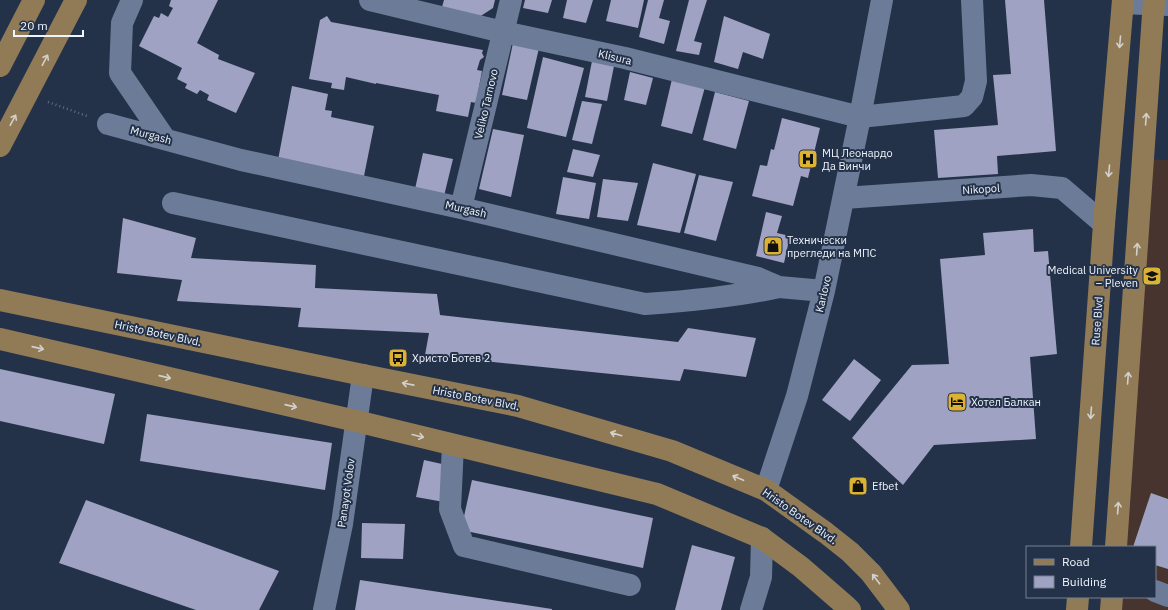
<svg xmlns="http://www.w3.org/2000/svg" width="1168" height="610" font-family="'IBM Plex Sans',sans-serif">
  <rect width="100%" height="100%" fill="#243249"/>
  <!-- education -->
  <path fill="#47342e" d="M 1141,159 L 1168,160 L 1168,610 L 1116,610 L 1117,597 L 1155,597 L 1155,547 L 1120,547 Z"/>
  <!-- building -->
  <path fill="#9fa2c2" d="M 171,0 L 218,0 L 197,43 L 219,55 L 218,59 L 255,73 L 236,113 L 207,100 L 209,95 L 200,90 L 197,94 L 185,88 L 187,84 L 177,79 L 182,68 L 139,46 L 154,16 L 159,18 L 161,13 L 168,17 L 173,8 L 169,6 Z
    M 444,0 L 495,0 L 493,8 L 473,21 L 440,14 Z
    M 525,0 L 552,0 L 548,13 L 523,8 Z
    M 567,0 L 593,0 L 586,23 L 563,18 Z
    M 611,0 L 644,0 L 638,28 L 606,21 Z
    M 648,0 L 664,0 L 659,18 L 670,21 L 664,44 L 639,37 Z
    M 689,0 L 707,0 L 694,41 L 702,43 L 699,55 L 676,51 Z
    M 1005,0 L 1044,0 L 1056,151 L 997,156 L 998,174 L 938,178 L 934,130 L 998,125 L 993,75 L 1011,74 Z
    M 327,16 L 331,22 L 483,50 L 482,53 L 484,57 L 480,60 L 477,70 L 482,71 L 476,103 L 471,102 L 468,117 L 436,111 L 439,95 L 376,83 L 376,84 L 346,77 L 344,90 L 331,88 L 332,83 L 309,79 L 320,20 Z
    M 724,16 L 770,34 L 763,59 L 743,52 L 738,69 L 714,62 Z
    M 513,43 L 539,48 L 527,100 L 502,95 Z
    M 543,57 L 584,68 L 566,137 L 527,128 Z
    M 592,61 L 614,66 L 607,101 L 585,97 Z
    M 630,72 L 653,78 L 646,105 L 624,100 Z
    M 672,79 L 705,87 L 692,134 L 661,126 Z
    M 292,86 L 328,94 L 325,110 L 332,111 L 331,117 L 374,126 L 364,176 L 278,160 Z
    M 715,92 L 749,101 L 736,149 L 703,140 Z
    M 582,101 L 602,104 L 592,144 L 572,140 Z
    M 782,118 L 820,128 L 808,178 L 801,176 L 793,206 L 752,196 L 760,165 L 767,166 L 771,149 L 774,150 Z
    M 493,129 L 524,135 L 511,197 L 479,189 Z
    M 573,149 L 600,155 L 593,177 L 567,172 Z
    M 423,153 L 453,159 L 444,196 L 415,189 Z
    M 653,163 L 696,174 L 680,233 L 637,225 Z
    M 699,175 L 733,182 L 716,241 L 684,233 Z
    M 563,177 L 596,183 L 589,219 L 556,214 Z
    M 603,179 L 638,183 L 628,221 L 597,217 Z
    M 766,212 L 782,216 L 777,233 L 790,236 L 784,263 L 756,256 Z
    M 123,218 L 196,238 L 191,258 L 316,265 L 315,288 L 437,294 L 440,315 L 678,342 L 688,328 L 756,338 L 746,377 L 684,369 L 680,381 L 425,355 L 429,333 L 298,327 L 301,308 L 177,301 L 182,280 L 117,273 Z
    M 1033,229 L 1034,252 L 1048,251 L 1057,354 L 1030,357 L 1036,439 L 934,445 L 903,485 L 852,438 L 912,365 L 949,364 L 940,259 L 985,255 L 983,233 Z
    M 854,359 L 881,380 L 850,421 L 822,400 Z
    M 0,369 L 115,394 L 104,444 L 0,421 Z
    M 147,414 L 332,443 L 325,490 L 140,461 Z
    M 424,460 L 451,466 L 444,502 L 416,497 Z
    M 472,480 L 653,518 L 643,568 L 461,530 Z
    M 1151,493 L 1168,499 L 1168,569 L 1155,565 L 1155,547 L 1133,547 Z
    M 86,500 L 279,571 L 259,610 L 196,610 L 59,563 Z
    M 362,523 L 405,524 L 403,559 L 361,558 Z
    M 692,545 L 735,557 L 721,610 L 675,610 Z
    M 360,580 L 552,609 L 552,610 L 355,610 Z"/>
  <g fill="none" stroke-linecap="round" stroke-linejoin="round">
    <!-- path -->
    <path stroke="#616d80" stroke-width="2.5" stroke-dasharray="1 3" stroke-linecap="butt" d="M 48,102 L 87,116"/>
    <!-- minor -->
    <path stroke="#6c7c98" stroke-width="22" d="M 132,0 L 122,23 L 120,73 L 165,139
      M 370,0 L 503,32 L 625,58 L 860,117 L 964,106 L 972,97 L 976,81 L 972,0
      M 1123,3 L 1168,5
      M 108,124 L 241,160 L 461,208 L 758,278 L 779,287 L 824,291
      M 844,198 L 1031,185 L 1062,188 L 1104,224
      M 173,203 L 645,304 C 690,301 735,297 779,287
      M 461,208 L 511,0
      M 453,445 L 450,509 L 464,546 L 630,585
      M 766,490 L 797,396 L 824,291 L 860,117 L 882,0
      M 1155,591 L 1168,596
      M 324,610 L 342,524 L 363,375
      M 751,610 L 761,577 L 762,538"/>
    <!-- major -->
    <path stroke="#917b56" stroke-width="22" d="M 0,66 L 34,0
      M 0,146 L 76,0
      M 0,300 L 363,375 L 518,406 L 672,451 L 766,490 L 826,533 L 850,552 L 871,573 L 899,610
      M 0,339 L 356,421 L 657,494 L 762,538 L 801,567 L 846,606 L 850,610
      M 1081,547 L 1104,224 L 1123,0
      M 1116,547 L 1154,0
      M 1077,610 L 1078,597
      M 1111,610 L 1112,597"/>
  </g>
  <!-- one-way arrows -->
  <defs><path id="oneway-shaft" d="M-6 0H5M1.5-3L5.5 0L1.5 3" fill="none" stroke-width="1.6" stroke-linecap="round" stroke-linejoin="round"/></defs>
  <g stroke="#d2d0cb">
    <use href="#oneway-shaft" transform="translate(1120 42) rotate(95)"/>
    <use href="#oneway-shaft" transform="translate(45 60) rotate(-63)"/>
    <use href="#oneway-shaft" transform="translate(1146 119) rotate(-86)"/>
    <use href="#oneway-shaft" transform="translate(13 120) rotate(-62)"/>
    <use href="#oneway-shaft" transform="translate(1109 171) rotate(95)"/>
    <use href="#oneway-shaft" transform="translate(1137 249) rotate(-86)"/>
    <use href="#oneway-shaft" transform="translate(38 348) rotate(13)"/>
    <use href="#oneway-shaft" transform="translate(165 377) rotate(13)"/>
    <use href="#oneway-shaft" transform="translate(1128 378) rotate(-86)"/>
    <use href="#oneway-shaft" transform="translate(408 384) rotate(-169)"/>
    <use href="#oneway-shaft" transform="translate(291 406) rotate(13)"/>
    <use href="#oneway-shaft" transform="translate(1091 413) rotate(94)"/>
    <use href="#oneway-shaft" transform="translate(616 434) rotate(-164)"/>
    <use href="#oneway-shaft" transform="translate(418 436) rotate(14)"/>
    <use href="#oneway-shaft" transform="translate(738 478) rotate(-157)"/>
    <use href="#oneway-shaft" transform="translate(1118 508) rotate(-86)"/>
    <use href="#oneway-shaft" transform="translate(876 579) rotate(-127)"/>
  </g>
  <!-- icons -->
  <defs>
    <symbol id="hospital-square" viewBox="-11 -11 22 22"><rect x="-9" y="-9" width="18" height="18" rx="4" fill="#dcb233" stroke="#243249"/><path d="M-5-5h3v3.5h4V-5h3V5h-3V1.5h-4V5h-3Z" fill="#111"/></symbol>
    <symbol id="shop-square" viewBox="-11 -11 22 22"><rect x="-9" y="-9" width="18" height="18" rx="4" fill="#dcb233" stroke="#243249"/><path d="M-5-2.5h2.3a2.7 3.5 0 0 1 5.4 0H5L5.5 6h-11ZM-1.5-2.5h3a1.5 2.3 0 0 0-3 0Z" fill="#111"/></symbol>
    <symbol id="university-square" viewBox="-11 -11 22 22"><rect x="-9" y="-9" width="18" height="18" rx="4" fill="#dcb233" stroke="#243249"/><path d="M0-5L7-2L0 1L-7-2ZM-4 1L0 2.5L4 1V4Q0 6-4 4Z" fill="#111"/></symbol>
    <symbol id="bus-square" viewBox="-11 -11 22 22"><rect x="-9" y="-9" width="18" height="18" rx="4" fill="#dcb233" stroke="#243249"/><path d="M-5-6H5V4H4V6H2V4H-2V6H-4V4H-5ZM-3.5-4V0h7V-4ZM-3.5 1.2v1.5H-2V1.2ZM2 1.2v1.5H3.5V1.2Z" fill="#111"/></symbol>
    <symbol id="hotel-square" viewBox="-11 -11 22 22"><rect x="-9" y="-9" width="18" height="18" rx="4" fill="#dcb233" stroke="#243249"/><path d="M-6-4.5h1.5V1H6V5H4.5V3h-9V5H-6ZM-4 0a1.8 1.8 0 1 1 3.6 0ZM.5 0V-2.5h3Q6-2.5 6 0Z" fill="#111"/></symbol>
  </defs>
  <g fill-rule="evenodd">
    <use href="#hospital-square" x="797" y="148" width="22" height="22"/>
    <use href="#shop-square" x="762" y="235" width="22" height="22"/>
    <use href="#university-square" x="1141" y="265" width="22" height="22"/>
    <use href="#bus-square" x="387" y="347" width="22" height="22"/>
    <use href="#hotel-square" x="946" y="391" width="22" height="22"/>
    <use href="#shop-square" x="847" y="475" width="22" height="22"/>
  </g>
  <g text-anchor="middle" dominant-baseline="central" stroke-width="4" stroke-linejoin="round" paint-order="stroke">
    <!-- street labels -->
    <g font-size="11" fill="#eef4fd" stroke="#243249">
      <text transform="translate(615 57) rotate(13)">Klisura</text>
      <text transform="translate(486 104) rotate(-77)">Veliko Tarnovo</text>
      <text transform="translate(151 135) rotate(15)">Murgash</text>
      <text transform="translate(981 189) rotate(-4)">Nikopol</text>
      <text transform="translate(466 209) rotate(13)">Murgash</text>
      <text transform="translate(823 294) rotate(-77)">Karlovo</text>
      <text transform="translate(1097 321) rotate(-86)">Ruse Blvd</text>
      <text transform="translate(158 333) rotate(12)">Hristo Botev Blvd.</text>
      <text transform="translate(476 398) rotate(11)">Hristo Botev Blvd.</text>
      <text transform="translate(346 493) rotate(-82)">Panayot Volov</text>
      <text transform="translate(800 516) rotate(35)">Hristo Botev Blvd.</text>
    </g>
    <!-- poi labels -->
    <g font-size="11" fill="#eef4fd" stroke="#243249" text-anchor="start">
      <text x="822" y="153">МЦ Леонардо<tspan x="822" dy="13">Да Винчи</tspan></text>
      <text x="787" y="240">Технически<tspan x="787" dy="13">прегледи на МПС</tspan></text>
      <text x="1138" y="270" text-anchor="end">Medical University<tspan x="1138" dy="13">– Pleven</tspan></text>
      <text x="412" y="358">Христо Ботев 2</text>
      <text x="971" y="402">Хотел Балкан</text>
      <text x="872" y="486">Efbet</text>
    </g>
  </g>
  <!-- legend -->
  <rect x="1026" y="546" width="130" height="52" fill="#243249" stroke="#758091"/>
  <rect x="1034" y="559" width="20" height="6" fill="#917b56" stroke="#758091"/>
  <text x="1062" y="566" font-size="12" fill="#eef4fd">Road</text>
  <rect x="1034" y="576" width="20" height="12" fill="#9fa2c2" stroke="#758091"/>
  <text x="1062" y="586" font-size="12" fill="#eef4fd">Building</text>
  <!-- scale -->
  <path d="M14 30v6h69v-6" fill="none" stroke="#eef4fd" stroke-width="2"/>
  <text x="20" y="30" font-size="12" fill="#eef4fd" stroke="#243249" stroke-width="3" paint-order="stroke">20 m</text>
</svg>
